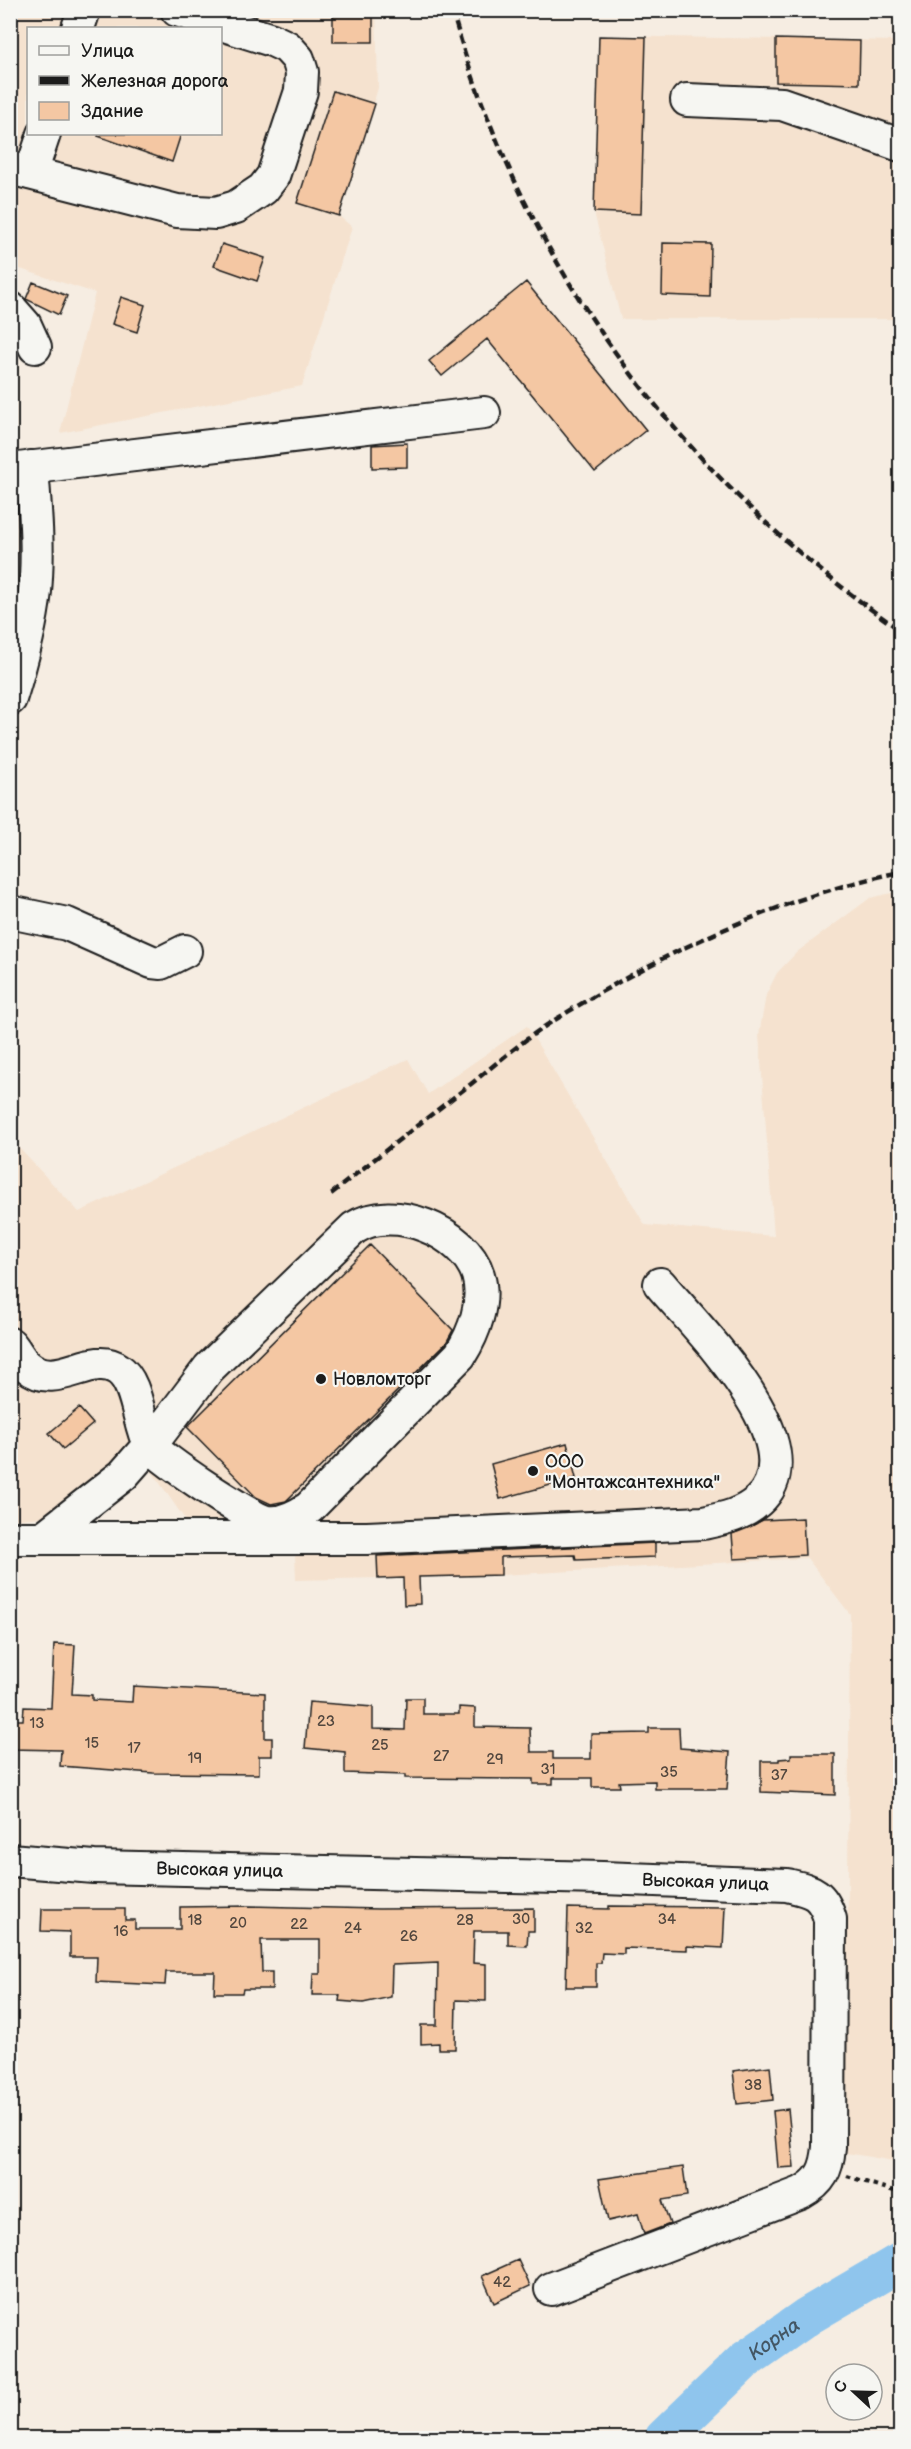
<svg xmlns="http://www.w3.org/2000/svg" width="911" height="2449" font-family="'Balsamiq Sans',sans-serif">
  <rect width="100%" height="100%" fill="#f6ede2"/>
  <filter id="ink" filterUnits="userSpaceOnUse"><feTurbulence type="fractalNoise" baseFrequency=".0167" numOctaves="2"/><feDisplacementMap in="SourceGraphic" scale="12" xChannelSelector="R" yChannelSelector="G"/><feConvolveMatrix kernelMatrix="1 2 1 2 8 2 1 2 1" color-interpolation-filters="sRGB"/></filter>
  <g filter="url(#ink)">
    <!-- built -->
    <path fill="#f5e2cf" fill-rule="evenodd" d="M 11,11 L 376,11 L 378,88 L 339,216 L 352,227 L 302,386 L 60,433 L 95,293 L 11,266 ZM 28,28 L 220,28 L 220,134 L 28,134 Z
      M 599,36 L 900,41 L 900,319 L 621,319 L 594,212 Z
      M 900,891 L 900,2162 L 846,2153 L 850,1614 L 807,1558 L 501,1575 L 296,1580 L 294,1527 L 191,1528 L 150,1469 L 97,1516 L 72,1523 L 62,1515 L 11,1520 L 11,1150 L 17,1146 L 79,1212 L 408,1059 L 428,1094 L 527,1026 L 645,1225 L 774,1236 L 759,1035 L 766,995 L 777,973 L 797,952 L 870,898 Z"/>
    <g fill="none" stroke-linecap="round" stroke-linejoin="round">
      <!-- river -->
      <path stroke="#8fc5ed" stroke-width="39" id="s1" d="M 664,2438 L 744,2361 L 808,2316 L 900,2262"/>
    </g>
    <!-- building -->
    <path fill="#f4c7a3" stroke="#1c1c1c" stroke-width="1.5" d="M 333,10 L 373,10 L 373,42 L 333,42 Z
      M 599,36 L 646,37 L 641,214 L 594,212 Z
      M 776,39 L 860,41 L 859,84 L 776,82 Z
      M 333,91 L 375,104 L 339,216 L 297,203 Z
      M 99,134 L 181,134 L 172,162 L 98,136 Z
      M 663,243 L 711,244 L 710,297 L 662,295 Z
      M 222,244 L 265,258 L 257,281 L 214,266 Z
      M 33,282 L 67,296 L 59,315 L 26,299 Z
      M 526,282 L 646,430 L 595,472 L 487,339 L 442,376 L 429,361 Z
      M 121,297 L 145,305 L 137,332 L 112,324 Z
      M 407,443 L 407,467 L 372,468 L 372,445 Z
      M 370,1245 L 453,1330 L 446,1343 L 286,1501 L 271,1504 L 256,1497 L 187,1427 Z
      M 79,1408 L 93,1424 L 63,1449 L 49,1433 Z
      M 567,1443 L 576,1478 L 500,1499 L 491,1464 Z
      M 803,1518 L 805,1555 L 734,1559 L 732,1534 L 763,1520 Z
      M 655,1543 L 655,1557 L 576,1560 L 575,1555 L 501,1557 L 501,1575 L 419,1577 L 420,1604 L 404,1605 L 403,1578 L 378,1579 L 377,1556 Z
      M 54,1644 L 75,1645 L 72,1694 L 92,1695 L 92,1700 L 132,1702 L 133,1686 L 265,1693 L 265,1738 L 272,1738 L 272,1756 L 259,1756 L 259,1774 L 153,1773 L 60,1766 L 61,1750 L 10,1749 L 10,1720 L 23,1720 L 24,1707 L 51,1708 Z
      M 406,1698 L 423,1698 L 423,1714 L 459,1714 L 459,1707 L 475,1708 L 475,1727 L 530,1728 L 531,1752 L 553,1752 L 553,1759 L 591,1759 L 591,1734 L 649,1733 L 649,1728 L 679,1728 L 680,1748 L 730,1752 L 727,1789 L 655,1789 L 655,1781 L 619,1782 L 620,1787 L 592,1787 L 592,1778 L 553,1778 L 553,1784 L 533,1784 L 533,1779 L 405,1778 L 405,1775 L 345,1773 L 345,1752 L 305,1748 L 309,1702 L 373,1707 L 373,1729 L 405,1730 Z
      M 791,1754 L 835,1754 L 835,1795 L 761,1792 L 761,1761 L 779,1761 L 779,1759 L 791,1758 Z
      M 249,1906 L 379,1909 L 534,1908 L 534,1931 L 528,1931 L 527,1946 L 508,1945 L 508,1931 L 474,1931 L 473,1963 L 486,1964 L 486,2001 L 456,2000 L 455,2049 L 439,2049 L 439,2043 L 421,2044 L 421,2025 L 437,2025 L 438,1963 L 392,1965 L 391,1997 L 363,2003 L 339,2001 L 340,1995 L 312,1995 L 313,1974 L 320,1974 L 320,1940 L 261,1940 L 262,1972 L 272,1972 L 272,1989 L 243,1989 L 242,1993 L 214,1993 L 215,1972 L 166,1972 L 165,1985 L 96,1982 L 97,1957 L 70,1957 L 70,1932 L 41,1931 L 42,1909 L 125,1909 L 125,1920 L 135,1920 L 135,1929 L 180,1929 L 180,1907 Z
      M 609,1906 L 725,1907 L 723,1948 L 687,1946 L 687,1950 L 624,1948 L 624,1954 L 602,1953 L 601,1963 L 596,1963 L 596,1987 L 566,1987 L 568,1908 L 609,1909 Z
      M 770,2066 L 773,2100 L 737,2104 L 733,2071 Z
      M 788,2109 L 794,2167 L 778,2168 L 773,2111 Z
      M 683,2167 L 687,2196 L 662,2200 L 670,2224 L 644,2234 L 638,2214 L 608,2221 L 599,2179 Z
      M 518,2260 L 530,2286 L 494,2303 L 482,2276 Z"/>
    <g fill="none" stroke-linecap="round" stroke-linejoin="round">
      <defs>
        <g id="minor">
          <path d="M 78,28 L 84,10"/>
          <path d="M 687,100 L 782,104 L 900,145"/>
          <path d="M 10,168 L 177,211 L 216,213 L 236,207 L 263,189 L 273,176 L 301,91 L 302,72 L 298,59 L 287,47 L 272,40 L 177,10"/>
          <path d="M 31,173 L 44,134"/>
          <path d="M 10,308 L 25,325 L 35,347"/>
          <path d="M 10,470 L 484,413"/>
          <path d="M 10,699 C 21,664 31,628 35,591 C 39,550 35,508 32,467"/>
          <path d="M 10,912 L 67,924 L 152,962 L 161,963 L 185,951"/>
          <path d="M 10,1344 C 16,1351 20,1360 27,1366 C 57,1392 91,1350 118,1369 C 138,1382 138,1424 149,1444 C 156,1456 251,1519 267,1522 C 282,1524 297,1516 309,1508 L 460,1355 C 474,1333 486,1302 478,1275 C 464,1231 393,1203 354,1228 L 209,1368 L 159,1434 L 123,1475 L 44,1537"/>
          <path d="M 10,1538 L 367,1538 L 703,1523 C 722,1519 743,1515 758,1501 C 819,1446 695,1326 660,1284"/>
          <path id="s2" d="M 10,1860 L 94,1867 L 603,1878 L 787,1885 C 812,1891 822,1892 830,1919 L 829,2147 C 827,2170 821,2182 801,2193 L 551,2289"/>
        </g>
      </defs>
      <!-- minor casing -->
      <use href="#minor" stroke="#1c1c1c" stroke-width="36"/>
      <!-- path -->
      <path stroke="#1c1c1c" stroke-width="4" stroke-dasharray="4.5 4.5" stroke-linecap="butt" d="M 847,2176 L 900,2193"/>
      <!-- minor -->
      <use href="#minor" stroke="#f6f6f2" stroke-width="32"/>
      <!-- rail -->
      <path stroke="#1c1c1c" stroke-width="4.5" stroke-dasharray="9 4.5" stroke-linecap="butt" d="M 452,10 C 523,268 682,479 900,630
        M 331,1194 C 377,1157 424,1120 471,1084 C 499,1061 527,1037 558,1018 C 662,953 780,897 900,872"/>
    </g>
  </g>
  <!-- markers -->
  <g fill="#1c1c1c" stroke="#f6f6f2" stroke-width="2">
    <circle cx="321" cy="1379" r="6"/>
    <circle cx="533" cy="1471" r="6"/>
  </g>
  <g text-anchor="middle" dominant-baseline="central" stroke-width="4.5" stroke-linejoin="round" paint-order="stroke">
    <!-- number labels -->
    <g font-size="15" fill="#52473e">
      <text x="326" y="1721">23</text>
      <text x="37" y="1723">13</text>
      <text x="92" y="1743">15</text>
      <text x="380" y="1745">25</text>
      <text x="134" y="1748">17</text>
      <text x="441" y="1756">27</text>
      <text x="195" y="1758">19</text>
      <text x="495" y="1759">29</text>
      <text x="548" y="1769">31</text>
      <text x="669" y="1772">35</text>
      <text x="779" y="1775">37</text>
      <text x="521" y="1919">30</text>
      <text x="667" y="1919">34</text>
      <text x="195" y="1920">18</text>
      <text x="465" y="1920">28</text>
      <text x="238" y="1923">20</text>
      <text x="299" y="1924">22</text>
      <text x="353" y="1928">24</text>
      <text x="584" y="1928">32</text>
      <text x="121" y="1931">16</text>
      <text x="409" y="1936">26</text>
      <text x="753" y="2085">38</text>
      <text x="502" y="2282">42</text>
    </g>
    <!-- poi labels -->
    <g font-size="18" fill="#1c1c1c" stroke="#f6f6f2" text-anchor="start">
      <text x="333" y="1379">Новломторг</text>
      <text x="545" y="1461">ООО<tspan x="545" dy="21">"Монтажсантехника"</tspan></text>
    </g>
    <!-- street labels -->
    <g font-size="18" fill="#1c1c1c" stroke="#f6f6f2">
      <text stroke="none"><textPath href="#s2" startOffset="210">Высокая улица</textPath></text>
      <text stroke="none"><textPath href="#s2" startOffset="696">Высокая улица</textPath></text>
    </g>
    <!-- water labels -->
    <g font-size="20" font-style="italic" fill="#445765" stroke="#f6f6f2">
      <text stroke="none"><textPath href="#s1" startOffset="148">Корна</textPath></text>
    </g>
  </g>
  <!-- margin -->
  <rect width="911" height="2449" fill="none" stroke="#f6f6f2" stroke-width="36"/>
  <rect x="18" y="18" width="875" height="2413" fill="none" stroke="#1c1c1c" stroke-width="2" filter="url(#ink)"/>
  <!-- legend -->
  <rect x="27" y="27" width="195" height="108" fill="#f6f6f2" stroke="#9f9f9c" stroke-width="1.5"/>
  <rect x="39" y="46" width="30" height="9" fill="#f6f6f2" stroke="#9f9f9c" stroke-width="1.5"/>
  <text x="81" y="57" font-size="18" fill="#1c1c1c">Улица</text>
  <rect x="39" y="76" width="30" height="9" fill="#1c1c1c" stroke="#9f9f9c" stroke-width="1.5"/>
  <text x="81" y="87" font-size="18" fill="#1c1c1c">Железная дорога</text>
  <rect x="39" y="102" width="30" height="18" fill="#f4c7a3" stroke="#9f9f9c" stroke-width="1.5"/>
  <text x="81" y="117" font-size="18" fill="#1c1c1c">Здание</text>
  <!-- north arrow -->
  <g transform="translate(854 2392) rotate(292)"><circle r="28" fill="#f6f6f2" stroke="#9f9f9c" stroke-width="1.5"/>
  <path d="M0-4.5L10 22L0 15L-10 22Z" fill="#1c1c1c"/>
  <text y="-9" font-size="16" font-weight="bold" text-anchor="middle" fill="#1c1c1c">С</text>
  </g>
</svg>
